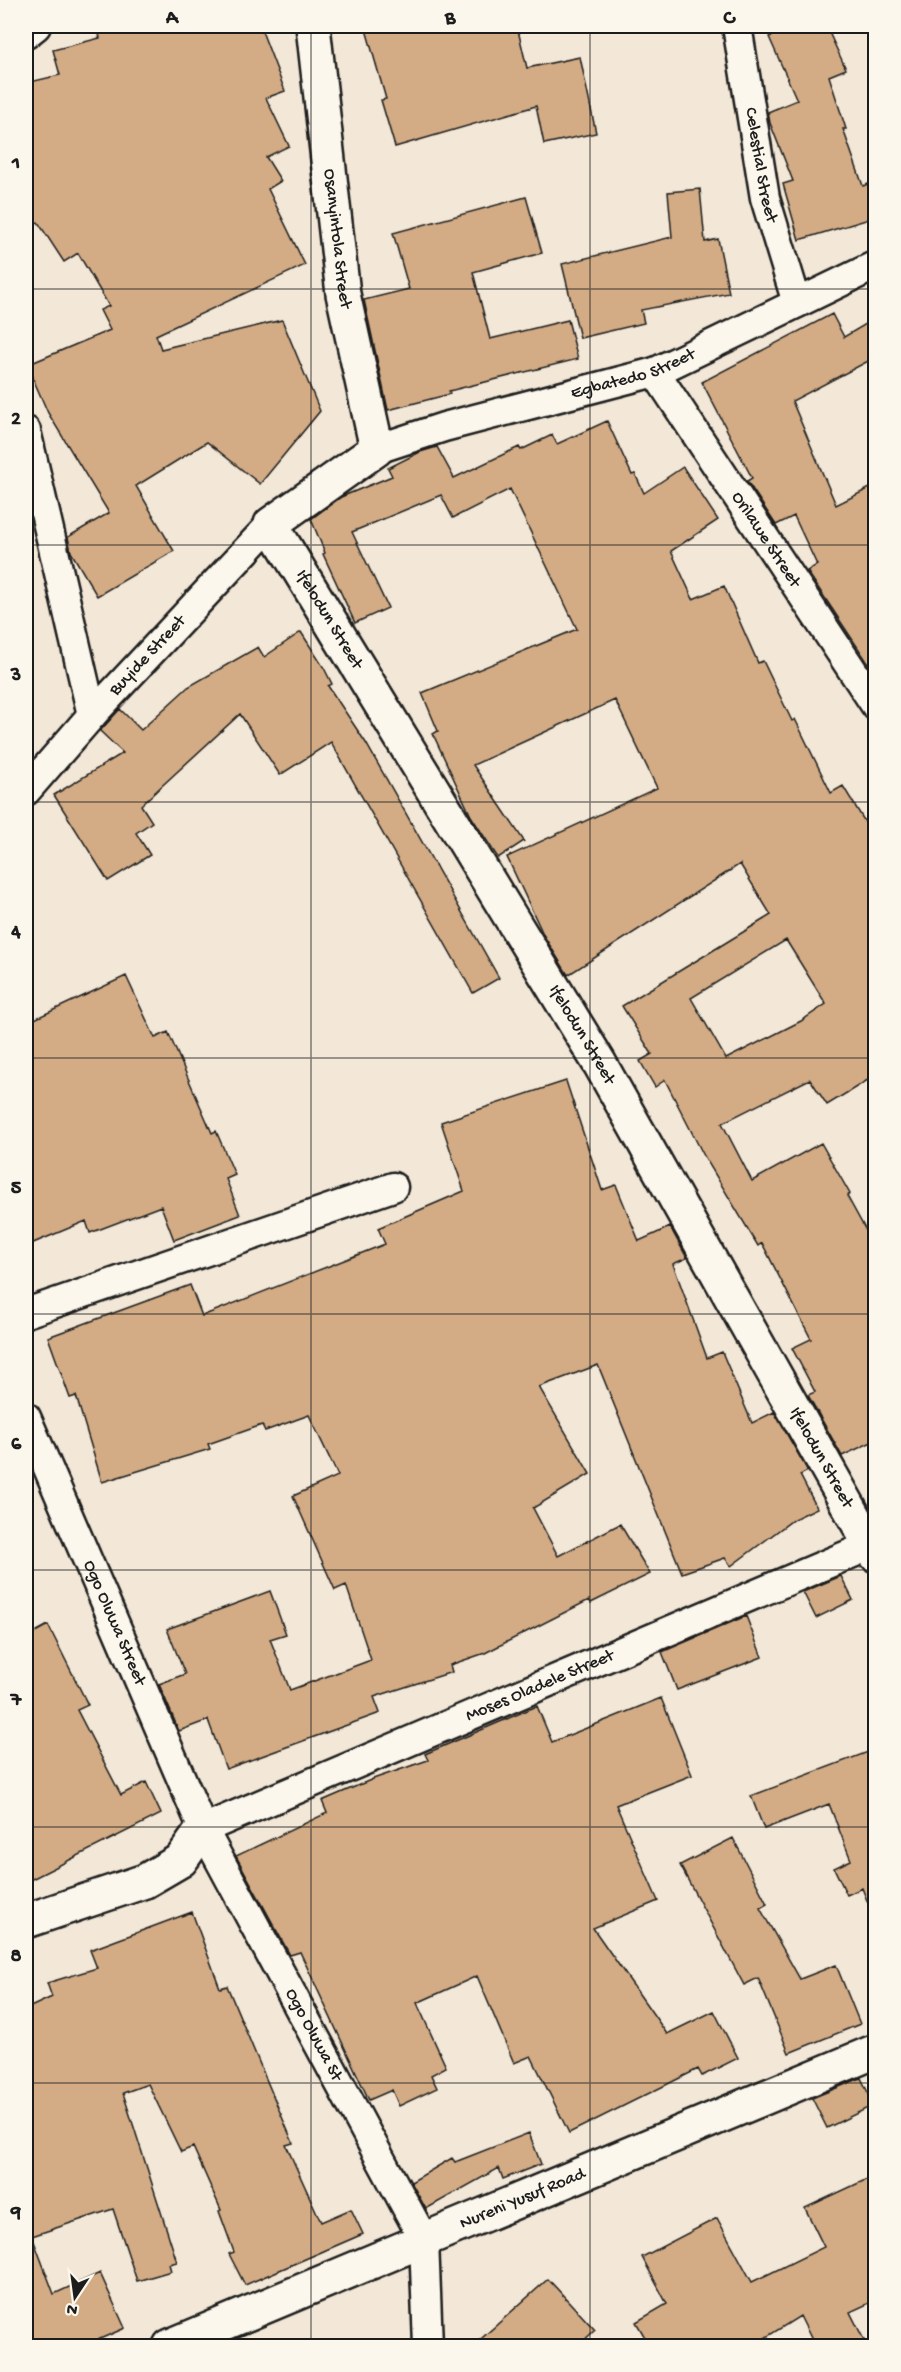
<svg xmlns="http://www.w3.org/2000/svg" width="901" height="2372" font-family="'Gochi Hand',sans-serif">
  <rect width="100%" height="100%" fill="#f3e8d7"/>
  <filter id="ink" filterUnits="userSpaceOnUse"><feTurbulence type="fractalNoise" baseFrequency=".0167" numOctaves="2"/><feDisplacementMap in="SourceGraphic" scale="12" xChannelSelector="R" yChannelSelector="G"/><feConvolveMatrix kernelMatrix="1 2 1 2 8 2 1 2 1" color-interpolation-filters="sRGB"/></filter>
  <g filter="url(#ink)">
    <!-- building -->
    <path fill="#d3ac85" stroke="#1c1c1c" stroke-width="1.5" fill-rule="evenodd" d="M 97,26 L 260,26 L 285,91 L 266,98 L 289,146 L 266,157 L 281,181 L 268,189 L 305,265 L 156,335 L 161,349 L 282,320 L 320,411 L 260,484 L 207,442 L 136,486 L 174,551 L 97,596 L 71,552 L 68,537 L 109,513 L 48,413 L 27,365 L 110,330 L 100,310 L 109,306 L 78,253 L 64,262 L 38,222 L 26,225 L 26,83 L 60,75 L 53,50 L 100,38 Z
      M 365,26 L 517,26 L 527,68 L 580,57 L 596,133 L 544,144 L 536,106 L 395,147 L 381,100 L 386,99 Z
      M 795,26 L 826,26 L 846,69 L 829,76 L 846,129 L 843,129 L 863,186 L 876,181 L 876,217 L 799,240 L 783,184 L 793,181 L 770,123 L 768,112 L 797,100 L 769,37 Z
      M 700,189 L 705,242 L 718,239 L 729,293 L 641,310 L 644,323 L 580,338 L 562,264 L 672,237 L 668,192 Z
      M 526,197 L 542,253 L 473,272 L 490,339 L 568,320 L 578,359 L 449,391 L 450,394 L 388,410 L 364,300 L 409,289 L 393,233 Z
      M 832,314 L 844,337 L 876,318 L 876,357 L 792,401 L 836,505 L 876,485 L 876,675 L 807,571 L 817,565 L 794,516 L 776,525 L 747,481 L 752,478 L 702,382 Z
      M 607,421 L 632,475 L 635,474 L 644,493 L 683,467 L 718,520 L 671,551 L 693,599 L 724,586 L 758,663 L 763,661 L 792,721 L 795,719 L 831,793 L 843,786 L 876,840 L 876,1075 L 827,1105 L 810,1079 L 722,1123 L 752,1181 L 821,1143 L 850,1194 L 847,1196 L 876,1249 L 876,1440 L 842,1456 L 808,1395 L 815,1392 L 792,1348 L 811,1339 L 762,1243 L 758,1246 L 704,1156 L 665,1080 L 655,1087 L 640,1061 L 652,1054 L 622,1006 L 771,915 L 740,864 L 568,975 L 544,936 L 507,857 L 657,788 L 615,700 L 473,765 L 524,841 L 498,858 L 471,816 L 433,734 L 438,731 L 422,693 L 577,629 L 510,489 L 453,518 L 441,495 L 352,532 L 388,608 L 355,623 L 323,554 L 325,553 L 311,519 L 341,497 L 392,476 L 388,468 L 420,452 L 437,447 L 454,478 L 519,447 L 521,450 L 552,435 L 557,444 ZM 786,940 L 826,1004 L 801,1021 L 726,1059 L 691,998 Z
      M 301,632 L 324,668 L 332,684 L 328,686 L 366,743 L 499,978 L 473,993 L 331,742 L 280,775 L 240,714 L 141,805 L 152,822 L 136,833 L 150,855 L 108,881 L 54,795 L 123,753 L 100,731 L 120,709 L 141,730 L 188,687 L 258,647 L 264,657 Z
      M 126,976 L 155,1038 L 168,1032 L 212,1133 L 216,1131 L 235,1175 L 226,1179 L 240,1215 L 174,1240 L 161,1206 L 90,1233 L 86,1221 L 26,1246 L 26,1023 Z
      M 566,1081 L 602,1190 L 616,1185 L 639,1241 L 670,1227 L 687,1258 L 673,1264 L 707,1358 L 722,1352 L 752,1423 L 774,1412 L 808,1471 L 800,1475 L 817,1508 L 794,1519 L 731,1566 L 725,1558 L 682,1573 L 598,1365 L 539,1387 L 590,1474 L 533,1508 L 558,1556 L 620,1524 L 650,1574 L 591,1603 L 589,1600 L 485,1653 L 450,1665 L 452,1672 L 374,1697 L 380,1713 L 226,1769 L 208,1720 L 179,1731 L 159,1684 L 185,1674 L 167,1629 L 270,1591 L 286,1634 L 270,1639 L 290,1690 L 371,1660 L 346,1585 L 335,1590 L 293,1496 L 338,1476 L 309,1415 L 265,1431 L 262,1425 L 208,1444 L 210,1449 L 102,1482 L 76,1396 L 70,1398 L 48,1337 L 190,1285 L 202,1316 L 385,1244 L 378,1228 L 464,1191 L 441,1122 Z
      M 841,1576 L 853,1600 L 816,1618 L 803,1592 Z
      M 746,1616 L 762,1657 L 677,1690 L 662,1652 Z
      M 48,1625 L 88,1705 L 77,1710 L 121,1795 L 146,1782 L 161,1814 L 26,1882 L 26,1637 Z
      M 661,1698 L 692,1775 L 616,1805 L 658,1901 L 593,1928 L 667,2034 L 714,2011 L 738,2058 L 702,2076 L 698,2069 L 569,2133 L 531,2056 L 514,2063 L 477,1976 L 417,2003 L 446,2067 L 431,2075 L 437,2088 L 399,2106 L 392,2090 L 369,2100 L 300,1952 L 290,1955 L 236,1856 L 327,1813 L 322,1801 L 373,1779 L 428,1760 L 425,1754 L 537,1706 L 552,1742 Z
      M 876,1749 L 876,1917 L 874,1918 L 862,1888 L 847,1895 L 834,1868 L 851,1860 L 829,1804 L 764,1829 L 751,1796 Z
      M 733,1838 L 767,1904 L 760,1908 L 800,1979 L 836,1965 L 860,2024 L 789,2053 L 758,1978 L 744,1985 L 680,1865 Z
      M 192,1912 L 220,1988 L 227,1986 L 293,2143 L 286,2145 L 321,2222 L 351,2209 L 363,2234 L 245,2285 L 229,2254 L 234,2252 L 219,2211 L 221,2210 L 193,2147 L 181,2152 L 148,2084 L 123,2093 L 177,2262 L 169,2264 L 171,2271 L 137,2281 L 113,2209 L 32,2236 L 54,2294 L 100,2273 L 125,2328 L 84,2346 L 26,2346 L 26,2009 L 52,1997 L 47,1983 L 97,1968 L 90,1950 Z
      M 861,2078 L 874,2105 L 827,2128 L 812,2098 Z
      M 529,2133 L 541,2164 L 503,2179 L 499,2168 L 426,2209 L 411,2182 L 452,2158 L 455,2162 Z
      M 876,2175 L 876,2300 L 850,2312 L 867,2346 L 815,2346 L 800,2316 L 752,2346 L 650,2346 L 636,2322 L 667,2304 L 642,2257 L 717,2218 L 752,2282 L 824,2247 L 805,2208 Z
      M 548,2279 L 595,2330 L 578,2346 L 473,2346 Z"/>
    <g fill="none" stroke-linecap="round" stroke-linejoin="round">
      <defs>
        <g id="street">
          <path id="s1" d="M 737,26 L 765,198 L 797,303"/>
          <path d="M 26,34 L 36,26"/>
          <path id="s2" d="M 655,372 L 876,706"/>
          <path d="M 26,431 L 92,715"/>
          <path id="s3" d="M 377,449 L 444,427 L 655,372 L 876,265"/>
          <path id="s4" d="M 26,791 L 92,715 L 271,524"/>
          <path d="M 26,1313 L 393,1187"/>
          <path id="s5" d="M 26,1417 L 203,1829 L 424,2240 L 428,2346"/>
          <path id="s6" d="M 203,1829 L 876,1543"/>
        </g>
        <g id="secondary">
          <path id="s7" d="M 313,26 L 343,294 L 377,449 L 271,524 L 600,1064 L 876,1555"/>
          <path d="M 26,1921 L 145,1881 L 181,1860 L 203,1829"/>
          <path id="s8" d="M 170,2346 L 876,2051"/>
        </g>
      </defs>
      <!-- street casing -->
      <use href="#street" stroke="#1c1c1c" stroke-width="33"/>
      <!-- secondary casing -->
      <use href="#secondary" stroke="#1c1c1c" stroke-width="38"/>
      <!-- street -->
      <use href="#street" stroke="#fbf7ec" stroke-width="28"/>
      <!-- secondary -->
      <use href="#secondary" stroke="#fbf7ec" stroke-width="33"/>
    </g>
  </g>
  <!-- grid -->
  <path fill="none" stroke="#1c1c1c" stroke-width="1.5" stroke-opacity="0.55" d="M 311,26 L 311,2346M 590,26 L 590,2346M 26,289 L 876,289M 26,545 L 876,545M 26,802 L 876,802M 26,1058 L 876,1058M 26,1314 L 876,1314M 26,1570 L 876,1570M 26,1827 L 876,1827M 26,2083 L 876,2083"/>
  <g text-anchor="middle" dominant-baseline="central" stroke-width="6" stroke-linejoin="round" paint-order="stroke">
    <!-- street labels -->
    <g font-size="18" fill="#1c1c1c" stroke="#fbf7ec">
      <text stroke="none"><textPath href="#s1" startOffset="141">Celestial Street</textPath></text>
      <text stroke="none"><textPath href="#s7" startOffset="214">Osanyintola Street</textPath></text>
      <text stroke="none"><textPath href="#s3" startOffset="267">Egbatedo Street</textPath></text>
      <text stroke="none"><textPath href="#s2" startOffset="201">Orilawe Street</textPath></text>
      <text stroke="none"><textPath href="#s7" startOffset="670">Ifelodun Street</textPath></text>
      <text stroke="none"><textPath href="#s4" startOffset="182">Buyide Street</textPath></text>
      <text stroke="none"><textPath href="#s7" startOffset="1156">Ifelodun Street</textPath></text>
      <text stroke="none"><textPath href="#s7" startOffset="1642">Ifelodun Street</textPath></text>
      <text stroke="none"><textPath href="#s5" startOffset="224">Ogo Oluwa Street</textPath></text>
      <text stroke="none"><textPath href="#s6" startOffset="366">Moses Oladele Street</textPath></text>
      <text stroke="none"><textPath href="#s5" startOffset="682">Ogo Oluwa St</textPath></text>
      <text stroke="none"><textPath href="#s8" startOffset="382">Nureni Yusuf Road</textPath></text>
    </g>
  </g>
  <!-- margin -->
  <rect width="901" height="2372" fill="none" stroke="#fbf7ec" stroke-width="66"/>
  <!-- north arrow -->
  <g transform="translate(75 2297) rotate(193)" stroke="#fbf7ec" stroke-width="4.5" paint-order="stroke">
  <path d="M0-4.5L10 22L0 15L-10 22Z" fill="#1c1c1c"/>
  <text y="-9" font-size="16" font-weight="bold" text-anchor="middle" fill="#1c1c1c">N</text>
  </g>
  <rect x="33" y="33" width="835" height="2306" fill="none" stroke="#1c1c1c" stroke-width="2"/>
  <g font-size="20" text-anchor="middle" font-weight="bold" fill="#1c1c1c">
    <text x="172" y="23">A</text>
    <text x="450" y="23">B</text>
    <text x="729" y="23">C</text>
    <text x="16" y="168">1</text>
    <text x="16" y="424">2</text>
    <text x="16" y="680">3</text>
    <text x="16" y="937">4</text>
    <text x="16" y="1193">5</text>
    <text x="16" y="1449">6</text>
    <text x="16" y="1705">7</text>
    <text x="16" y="1961">8</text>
    <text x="16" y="2218">9</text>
  </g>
</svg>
